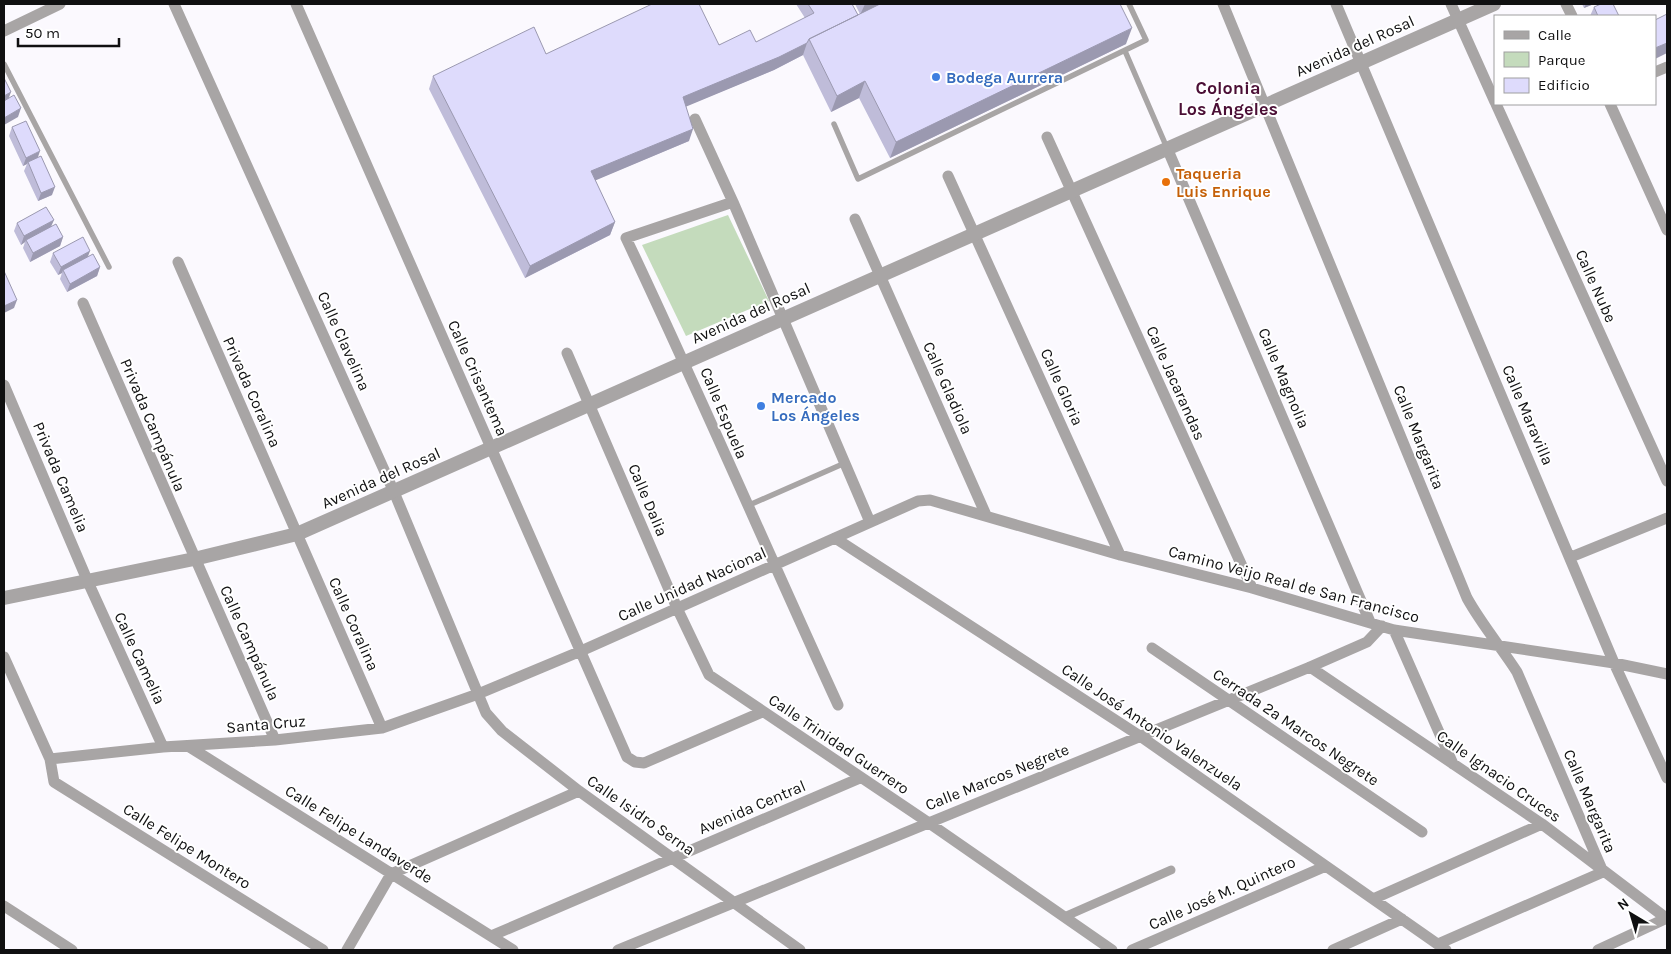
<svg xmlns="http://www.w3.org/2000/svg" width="1671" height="954" font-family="Karla,sans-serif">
  <rect width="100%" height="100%" fill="#fbf9fe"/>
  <!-- green -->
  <path fill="#c4dbbc" d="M 728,215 L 769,301 L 686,336 L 642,245 Z"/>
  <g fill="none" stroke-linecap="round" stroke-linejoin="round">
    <!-- service -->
    <path stroke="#a8a5a5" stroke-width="5.5" d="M 1125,51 L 1167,148
      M 4,64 L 109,267
      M 834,124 L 858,179 L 1146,40 L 1129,4
      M 747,506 L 845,463"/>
    <!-- pedestrian -->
    <path stroke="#a8a5a5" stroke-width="9" d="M 1064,917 L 1171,870"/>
    <!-- minor -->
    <path stroke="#a8a5a5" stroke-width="11" d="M 174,4 L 394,492 L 486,713 L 502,731 L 579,791 L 800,950
      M 296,4 L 627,757 L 635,762 L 644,763 L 762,712
      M 1223,4 L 1467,598 C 1482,625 1501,647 1517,672 L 1603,872
      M 1336,4 L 1614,663 L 1667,778
      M 1451,4 L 1495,102
      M 1566,4 L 1572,16
      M 4,31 L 60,4
      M 1655,72 L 1667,67
      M 1496,104 L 1667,481
      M 1610,104 L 1667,230
      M 695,119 L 733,202 L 870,522
      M 1047,137 L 1252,588
      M 1167,148 L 1370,622
      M 948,176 L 1120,555
      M 733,202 L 626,238 C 699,392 767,550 838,705
      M 855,219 L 986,515
      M 178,262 L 382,728
      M 83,303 L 275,740
      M 567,353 L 677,608 L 709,675 L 929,823 L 1112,950
      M 4,385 L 88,582 L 163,747
      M 835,538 L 1140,736 L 1446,950
      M 1571,557 L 1667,518
      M 1394,630 L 1453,764
      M 1152,648 L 1422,832
      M 4,657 L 50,759 L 54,782 L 323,950
      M 1310,667 L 1542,824 L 1666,918
      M 188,746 L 513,950
      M 50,759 L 163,747 L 275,740 L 382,728 L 478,694 L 581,651 L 918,501 L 930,500 L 1120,555 L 1252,588 L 1394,630 L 1614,663 L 1667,674
      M 1373,899 L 1542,824
      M 4,906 L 72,950
      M 491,936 L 860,778
      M 1438,944 L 1603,872
      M 347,950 L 391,874 L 579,791
      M 618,950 L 1310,667 L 1367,642 L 1382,626
      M 1132,950 L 1326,866
      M 1333,950 L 1402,919
      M 1598,950 L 1667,918"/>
    <!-- tertiary -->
    <path stroke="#a8a5a5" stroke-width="14" d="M 4,598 L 194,559 L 297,534 L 1494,4"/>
  </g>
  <!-- wall -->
  <path fill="#bfbcd9" d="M 796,4 L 852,4 L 858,15 L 860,14 L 855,4 L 1120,4 L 1126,44 L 890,158 L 859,98 L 831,112 L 803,55 L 774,70 L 686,106 L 689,141 L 595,180 L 615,222 L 610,235 L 525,278 L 429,89 L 433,76 L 546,54 L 756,42 L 805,18 Z
    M 1582,4 L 1594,4 L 1584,8 Z
    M 1594,7 L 1619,16 L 1590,16 Z
    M 12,127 L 38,158 L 52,195 L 38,201 L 24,171 L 27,164 L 23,166 L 9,136 Z
    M 17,223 L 51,226 L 63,237 L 60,246 L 30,262 L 23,248 L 25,242 L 21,245 L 14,231 Z
    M 53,253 L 88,257 L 100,267 L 97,276 L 67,292 L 60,279 L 62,273 L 58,275 L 50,262 Z"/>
  <!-- shaded-wall -->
  <path fill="#9b99b0" d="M 865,4 L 884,4 L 860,15 Z
    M 1586,4 L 1594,4 L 1584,8 Z
    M 1132,28 L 1126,44 L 890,158 L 896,142 Z
    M 807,43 L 803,55 L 774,70 L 678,110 L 683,97 Z
    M 1667,43 L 1667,53 L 1655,59 L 1655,48 Z
    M 865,81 L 859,98 L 831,112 L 837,96 Z
    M 11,92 L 8,100 L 4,103 L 4,96 Z
    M 21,108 L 18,117 L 4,125 L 4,118 Z
    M 693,129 L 689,141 L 587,184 L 591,171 Z
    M 40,151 L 37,160 L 28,162 L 27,164 L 23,166 L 26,158 Z
    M 55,187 L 52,195 L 38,201 L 41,193 Z
    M 54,220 L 50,229 L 26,240 L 25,242 L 21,245 L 24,236 Z
    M 615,222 L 610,235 L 525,278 L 530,266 Z
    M 63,237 L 60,246 L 30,262 L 33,253 Z
    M 90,251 L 87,259 L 63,270 L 62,273 L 58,275 L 61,267 Z
    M 100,267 L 97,276 L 67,292 L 70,284 Z
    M 17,300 L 14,308 L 4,313 L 4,306 Z"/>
  <!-- building -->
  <path fill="#dedbfc" stroke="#9b99b0" d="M 652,4 L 699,4 L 719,45 L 750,30 L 756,42 L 814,13 L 808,4 L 852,4 L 858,15 L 809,39 L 807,43 L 779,57 L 683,97 L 693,129 L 591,171 L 615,222 L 530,266 L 433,76 L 534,27 L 546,54 Z
    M 880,4 L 1120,4 L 1132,28 L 896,142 L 865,81 L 837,96 L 809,39 Z
    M 1601,4 L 1613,4 L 1619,16 L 1598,16 L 1594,7 Z
    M 1667,14 L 1667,43 L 1655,48 L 1655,20 Z
    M 4,78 L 11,92 L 4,96 Z
    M 14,95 L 21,108 L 4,118 L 4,101 Z
    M 26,121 L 40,151 L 26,158 L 12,127 Z
    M 41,156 L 55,187 L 41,193 L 28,162 Z
    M 46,207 L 54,220 L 24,236 L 17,223 Z
    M 56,224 L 63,237 L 33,253 L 26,240 Z
    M 83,237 L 90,251 L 61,267 L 53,253 Z
    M 93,254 L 100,267 L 70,284 L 63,270 Z
    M 4,271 L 17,300 L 4,306 Z"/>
  <!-- markers -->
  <g fill="#3f7fe0" stroke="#fff" stroke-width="2">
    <circle cx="936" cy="77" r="5"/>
    <circle cx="761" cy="406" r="5"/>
  </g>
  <circle fill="#e8710a" stroke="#fff" stroke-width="2" cx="1166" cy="182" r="5"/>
  <g text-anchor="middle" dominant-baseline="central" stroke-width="4" stroke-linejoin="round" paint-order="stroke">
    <!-- street labels -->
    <g font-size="16" fill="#101011" stroke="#fff">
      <text transform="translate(1355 46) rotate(-24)">Avenida del Rosal</text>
      <text transform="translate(1596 286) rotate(66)">Calle Nube</text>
      <text transform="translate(751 313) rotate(-24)">Avenida del Rosal</text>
      <text transform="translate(344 341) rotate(66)">Calle Clavelina</text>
      <text transform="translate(478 378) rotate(66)">Calle Crisantema</text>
      <text transform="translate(1284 378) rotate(67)">Calle Magnolia</text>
      <text transform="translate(1176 383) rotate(66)">Calle Jacarandas</text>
      <text transform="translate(1062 387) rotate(66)">Calle Gloria</text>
      <text transform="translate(948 388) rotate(66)">Calle Gladiola</text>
      <text transform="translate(252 392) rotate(66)">Privada Coralina</text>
      <text transform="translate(724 413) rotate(67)">Calle Espuela</text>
      <text transform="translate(1528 415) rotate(67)">Calle Maravilla</text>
      <text transform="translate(153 425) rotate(67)">Privada Campánula</text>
      <text transform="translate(1419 437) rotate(68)">Calle Margarita</text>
      <text transform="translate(61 477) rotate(67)">Privada Camelia</text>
      <text transform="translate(381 478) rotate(-24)">Avenida del Rosal</text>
      <text transform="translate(648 500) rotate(67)">Calle Dalia</text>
      <text transform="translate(692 584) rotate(-24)">Calle Unidad Nacional</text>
      <text transform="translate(1294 584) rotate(15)">Camino Veijo Real de San Francisco</text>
      <text transform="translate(354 624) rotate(66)">Calle Coralina</text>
      <text transform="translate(250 643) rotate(66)">Calle Campánula</text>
      <text transform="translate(140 658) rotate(65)">Calle Camelia</text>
      <text transform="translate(266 724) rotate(-5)">Santa Cruz</text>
      <text transform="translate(1152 727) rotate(34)">Calle José Antonio Valenzuela</text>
      <text transform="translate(1296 727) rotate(34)">Cerrada 2ª Marcos Negrete</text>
      <text transform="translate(839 744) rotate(34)">Calle Trinidad Guerrero</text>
      <text transform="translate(1499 776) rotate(35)">Calle Ignacio Cruces</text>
      <text transform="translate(997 777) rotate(-22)">Calle Marcos Negrete</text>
      <text transform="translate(1590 801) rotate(67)">Calle Margarita</text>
      <text transform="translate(752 807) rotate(-23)">Avenida Central</text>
      <text transform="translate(641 815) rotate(35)">Calle Isidro Serna</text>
      <text transform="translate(359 834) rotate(32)">Calle Felipe Landaverde</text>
      <text transform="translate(187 846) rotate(32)">Calle Felipe Montero</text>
      <text transform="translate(1222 893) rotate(-24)">Calle José M. Quintero</text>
    </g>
    <!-- shop labels -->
    <g font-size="16" font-weight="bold" fill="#366cbe" stroke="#fff" text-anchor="start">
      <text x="946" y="77">Bodega Aurrera</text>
      <text x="771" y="397">Mercado<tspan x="771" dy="18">Los Ángeles</tspan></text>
    </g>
    <!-- food labels -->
    <g font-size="16" font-weight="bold" fill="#c56008" stroke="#fff" text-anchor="start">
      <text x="1176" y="173">Taqueria<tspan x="1176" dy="18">Luis Enrique</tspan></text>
    </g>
    <!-- neighbourhood labels -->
    <g font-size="18" font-weight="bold" fill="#4b0f36" stroke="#fff">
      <text x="1228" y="88">Colonia<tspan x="1228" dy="21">Los Ángeles</tspan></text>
    </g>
  </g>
  <!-- border -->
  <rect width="1671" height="954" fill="none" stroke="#101011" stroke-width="10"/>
  <!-- legend -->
  <rect x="1494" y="15" width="162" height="90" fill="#ffffff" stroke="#9f9fa0"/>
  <rect x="1504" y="31" width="25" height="8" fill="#a8a5a5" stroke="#9f9fa0"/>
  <text x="1538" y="40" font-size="15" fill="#101011">Calle</text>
  <rect x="1504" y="52" width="25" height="15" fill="#c4dbbc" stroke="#9f9fa0"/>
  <text x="1538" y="65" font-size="15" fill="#101011">Parque</text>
  <rect x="1504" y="78" width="25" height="15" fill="#dedbfc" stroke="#9f9fa0"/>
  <text x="1538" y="90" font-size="15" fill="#101011">Edificio</text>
  <!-- north arrow -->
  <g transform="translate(1631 914) rotate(322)" stroke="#ffffff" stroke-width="4" paint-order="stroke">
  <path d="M0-4L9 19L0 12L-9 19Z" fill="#101011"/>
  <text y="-8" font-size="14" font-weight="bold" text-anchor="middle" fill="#101011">N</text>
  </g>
  <!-- scale -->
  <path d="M18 38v8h101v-8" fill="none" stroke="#101011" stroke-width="2.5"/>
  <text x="25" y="38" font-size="15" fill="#101011" stroke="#ffffff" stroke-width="4" paint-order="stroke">50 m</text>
</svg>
